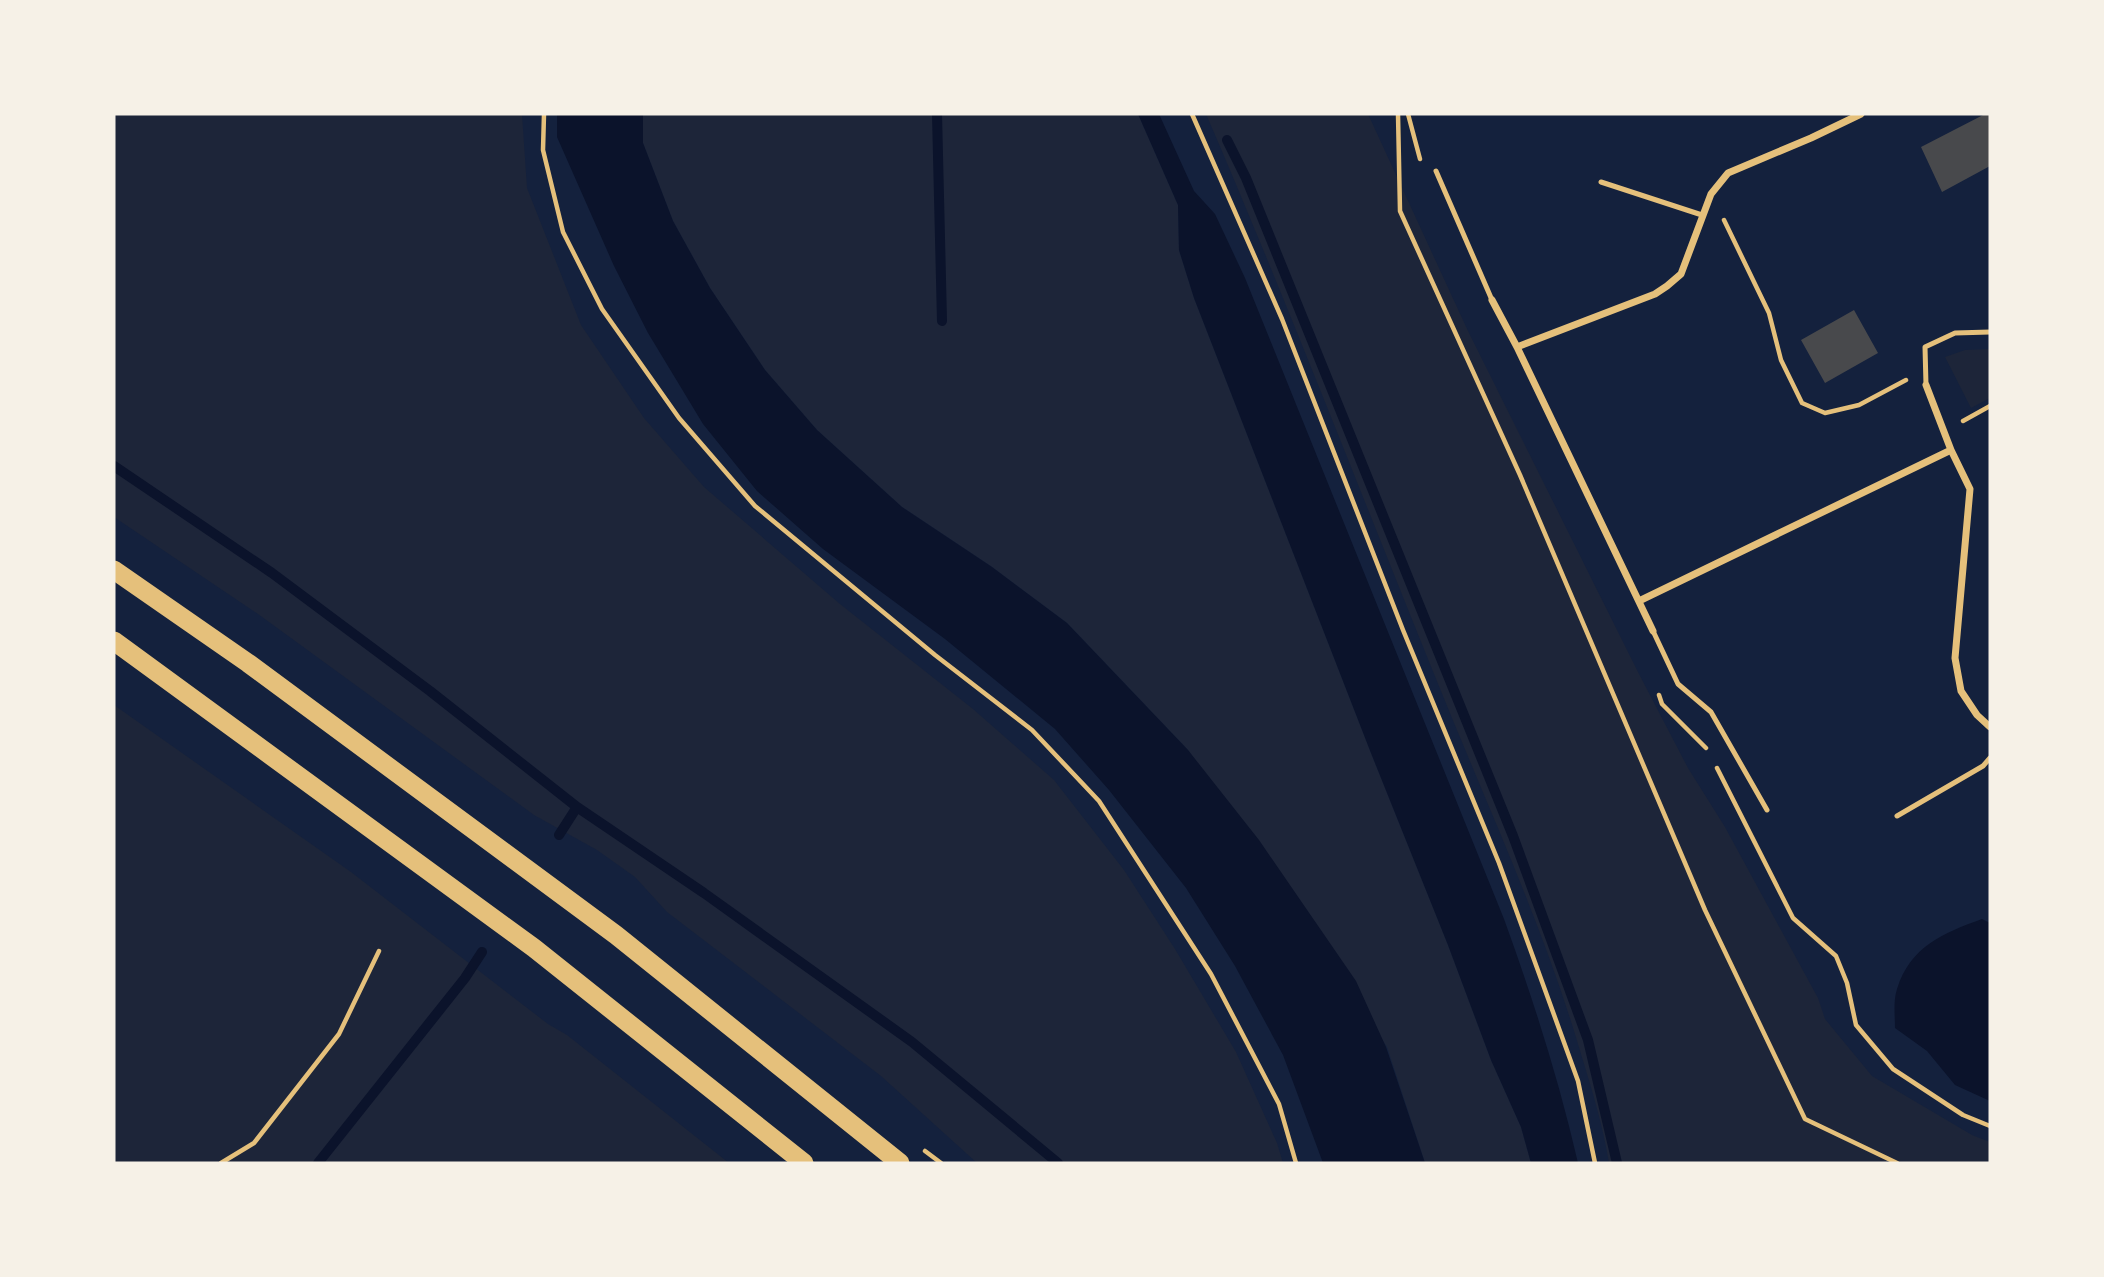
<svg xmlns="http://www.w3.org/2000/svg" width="2104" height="1277" font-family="Merriweather,serif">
  <rect width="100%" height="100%" fill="#14213d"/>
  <!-- green -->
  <path fill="#1d2539" d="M 114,114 L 522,114 L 527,188 L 581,325 L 644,418 L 704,487 L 840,604 L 973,709 L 1054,780 L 1124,870 L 1175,949 L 1236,1052 L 1277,1143 L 1283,1163 L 977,1163 L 881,1076 L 667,912 L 635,877 L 597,850 L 534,815 L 258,614 L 114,517 Z
    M 643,114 L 1138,114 L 1178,205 L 1179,250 L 1194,298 L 1371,753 L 1448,945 L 1491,1060 L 1521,1127 L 1531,1163 L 1425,1163 L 1387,1047 L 1188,750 L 1067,623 L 992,567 L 902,507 L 817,430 L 765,370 L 710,288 L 673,221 L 643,143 Z
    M 1206,114 L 1368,114 L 1468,331 L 1638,672 L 1688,768 L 1725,827 L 1818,998 L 1825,1019 L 1872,1076 L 1972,1135 L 1990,1142 L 1990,1163 L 1609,1163 C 1603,1126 1592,1090 1581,1054 C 1542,921 1483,797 1432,669 C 1357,484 1285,297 1206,114 Z
    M 1990,349 L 1990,398 L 1971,408 L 1945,357 L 1965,350 Z
    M 114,705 L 351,872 L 548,1024 L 567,1035 L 729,1163 L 114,1163 Z"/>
  <!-- water -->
  <path fill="#0b132b" d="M 557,114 L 643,114 L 643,143 L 673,221 L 710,288 L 765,370 L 817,430 L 902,507 L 992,567 L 1067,623 L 1188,750 L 1259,840 L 1356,981 L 1386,1047 L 1425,1163 L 1323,1163 L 1283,1055 L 1235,966 L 1186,888 L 1109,790 L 1055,729 L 945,639 L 823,549 L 757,491 L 703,424 L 648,333 L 614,266 L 557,137 Z
    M 1138,114 L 1159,114 L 1194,191 L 1215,214 L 1245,278 L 1504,919 C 1533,999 1559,1080 1578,1163 L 1531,1163 L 1521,1127 L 1491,1060 L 1448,945 L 1371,753 L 1194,298 L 1179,250 L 1178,205 Z
    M 1982,919 L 1990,923 L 1990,1101 L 1955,1085 L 1927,1051 L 1895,1028 C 1895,1016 1893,1001 1897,989 C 1910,947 1943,933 1982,919 Z"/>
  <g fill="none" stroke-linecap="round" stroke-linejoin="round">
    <!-- stream -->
    <path stroke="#0b132b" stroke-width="10" d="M 937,114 L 942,321
      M 1227,140 L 1246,178 L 1513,836 L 1588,1040 L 1617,1163
      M 114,466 L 272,573 L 430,691 L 577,807 L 559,835
      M 577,807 L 704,893 L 912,1042 L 1058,1163
      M 318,1163 L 465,978 L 482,952"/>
  </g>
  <!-- building -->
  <path fill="#48494c" d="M 1985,114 L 1990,114 L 1990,166 L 1942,192 L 1921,147 Z
    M 1854,310 L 1878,353 L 1825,383 L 1801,340 Z"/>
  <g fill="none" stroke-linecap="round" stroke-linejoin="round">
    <!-- path -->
    <path stroke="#e5c07b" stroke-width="4.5" d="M 544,114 L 543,150 L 563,232 L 602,309 L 679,418 L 755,506 L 935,655 L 1032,730 L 1099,801 L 1211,974 L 1279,1104 L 1296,1163
      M 1192,114 L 1282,319 L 1403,630 L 1499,863 L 1578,1081 L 1595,1163
      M 1398,114 L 1400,211 L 1520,475 L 1705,910 L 1805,1119 L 1897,1163
      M 1408,114 L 1420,159
      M 1724,220 L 1769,313 L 1781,360 L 1802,403 L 1825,413 L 1859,405 L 1906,380
      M 1963,421 L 1990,406
      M 1659,695 L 1662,704 L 1706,748
      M 1717,768 L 1793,918 L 1836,956 L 1847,983 L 1856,1025 L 1893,1069 L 1963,1115 L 1990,1126
      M 925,1151 L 941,1163
      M 221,1163 L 254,1143 L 339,1034 L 379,951"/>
    <!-- service -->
    <path stroke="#e5c07b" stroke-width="5" d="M 1436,171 L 1492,300
      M 1601,182 L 1702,215
      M 1926,385 L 1925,347 L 1955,333 L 1990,332
      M 1653,631 L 1678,684 L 1711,712 L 1767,810
      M 1897,816 L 1983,766 L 1990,758"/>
    <!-- minor -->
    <path stroke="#e5c07b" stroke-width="7" d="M 1492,300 L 1517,347 L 1655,294 L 1667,286 L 1681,274 L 1711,194 L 1728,173 L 1811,138 L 1861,114
      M 1517,347 L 1653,631
      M 1951,450 L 1970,489 L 1955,658 L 1961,691 L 1977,715 L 1990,727
      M 1639,601 L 1951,450 L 1926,385"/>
    <!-- trunk -->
    <path stroke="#e5c07b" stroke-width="19" d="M 114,570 L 248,663 L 616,935 L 900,1163
      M 114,641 L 534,948 L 804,1163"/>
  </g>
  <!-- border -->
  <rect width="2104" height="1277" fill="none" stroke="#f6f1e7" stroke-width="231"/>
</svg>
